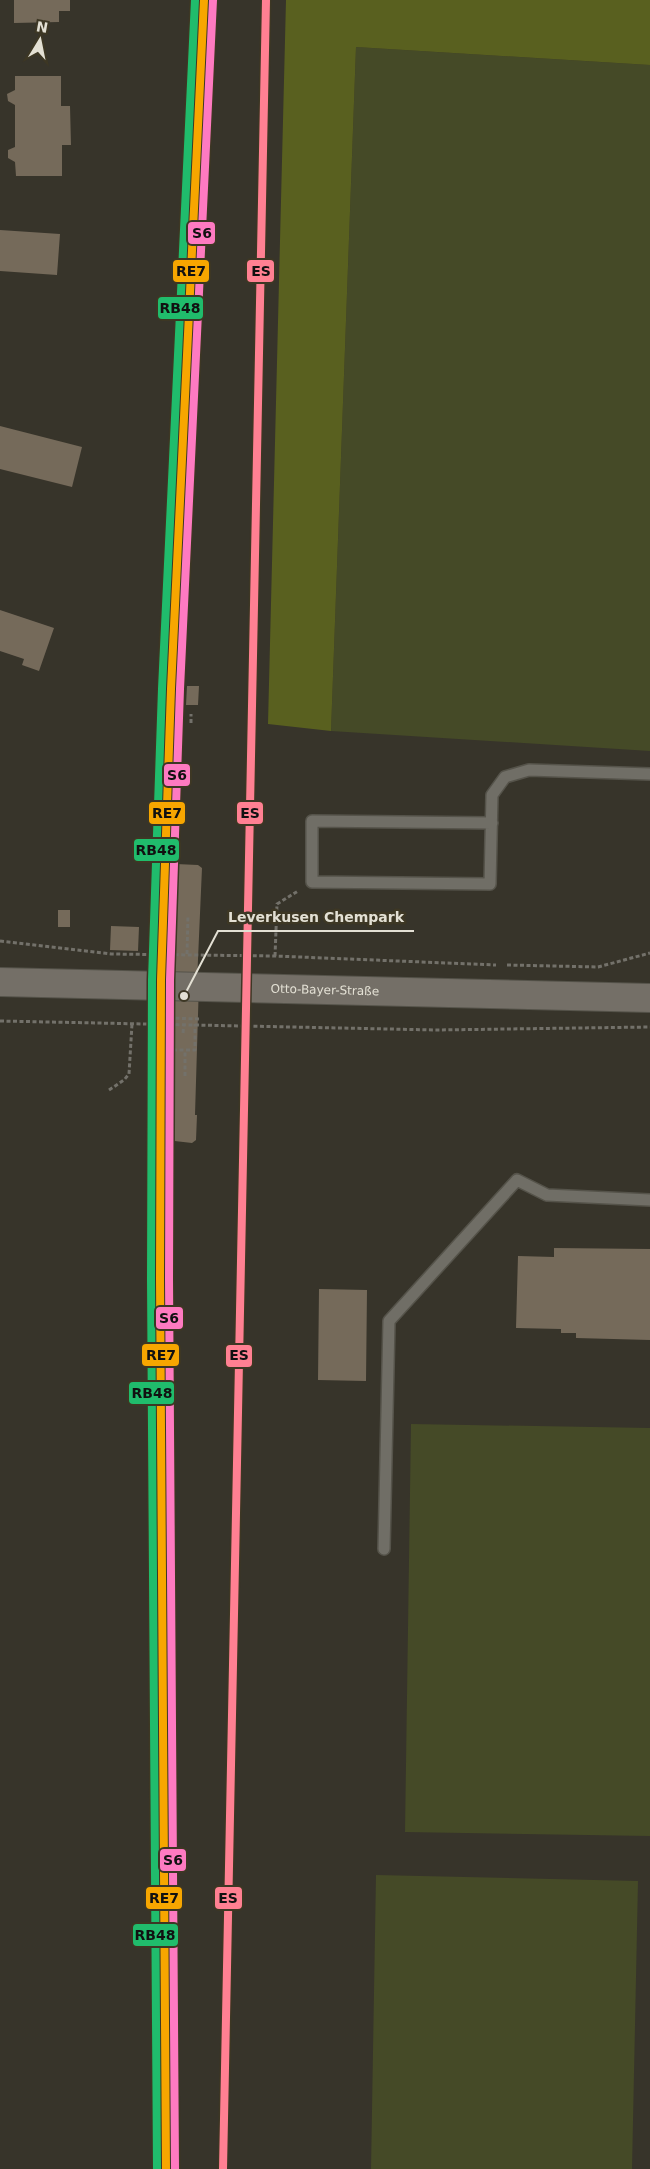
<svg xmlns="http://www.w3.org/2000/svg" width="650" height="2169" font-family="'DejaVu Sans',sans-serif">
  <rect width="100%" height="100%" fill="#37342a"/>
  <!-- green -->
  <path fill="#454a27" d="M 356,47 L 650,65 L 650,751 L 331,731 Z
    M 411,1424 L 650,1428 L 650,1836 L 405,1832 Z
    M 376,1875 L 638,1881 L 632,2169 L 371,2169 Z"/>
  <!-- forest -->
  <path fill="#59601f" d="M 286,0 L 650,0 L 650,65 L 356,47 L 331,731 L 268,724 Z"/>
  <!-- building -->
  <path fill="#756a5a" d="M 14,0 L 70,0 L 70,11 L 59,11 L 59,22 L 14,23 Z
    M 15,76 L 61,76 L 61,106 L 70,106 L 71,145 L 62,145 L 62,176 L 16,176 L 15,162 L 8,158 L 8,150 L 15,147 L 15,105 L 8,101 L 7,94 L 15,90 Z
    M 0,230 L 60,234 L 57,275 L 0,271 Z
    M 0,426 L 82,447 L 72,487 L 0,469 Z
    M 0,610 L 54,628 L 39,671 L 22,665 L 24,659 L 0,651 Z
    M 187,686 L 199,686 L 198,705 L 186,705 Z
    M 176,864 L 198,865 L 202,868 L 197,982 L 199,982 L 195,1115 L 197,1115 L 196,1140 L 192,1143 L 166,1140 L 169,1092 L 167,1092 L 172,939 L 169,939 L 170,910 L 173,910 L 171,867 Z
    M 58,910 L 70,910 L 70,927 L 58,927 Z
    M 111,926 L 139,927 L 138,951 L 110,950 Z
    M 554,1248 L 650,1249 L 650,1340 L 576,1338 L 576,1333 L 561,1333 L 561,1329 L 516,1328 L 518,1256 L 554,1257 Z
    M 319,1289 L 367,1290 L 366,1381 L 318,1380 Z"/>
  <g fill="none" stroke-linecap="round" stroke-linejoin="round">
    <defs>
      <path id="lane" d="M 492,823 L 312,821 L 312,882 L 490,884 L 492,795 L 505,777 L 529,770 L 650,774
        M 384,1549 L 389,1321 L 517,1180 L 547,1195 L 650,1200"/>
      <g id="secondary">
        <path id="s1" d="M 0,982 L 650,998"/>
      </g>
    </defs>
    <!-- lane casing -->
    <use href="#lane" stroke="#55534a" stroke-width="14"/>
    <!-- secondary casing -->
    <use href="#secondary" stroke="#55534a" stroke-width="30"/>
    <!-- path -->
    <path stroke="#73716a" stroke-width="3" stroke-dasharray="4 2.5" stroke-linecap="butt" d="M 191,723 L 191,714
      M 0,941 L 111,954 L 275,956 L 496,965
      M 187,954 L 188,915
      M 275,956 L 277,904 L 298,891
      M 507,965 L 598,967 L 650,953
      M 169,1018 L 199,1019
      M 0,1021 L 437,1030 L 650,1027
      M 174,1024 L 173,1050 L 195,1050 L 195,1024
      M 183,1033 L 184,1024
      M 185,1076 L 185,1050
      M 109,1090 L 124,1080 L 129,1074 L 132,1024"/>
    <!-- lane -->
    <use href="#lane" stroke="#706e66" stroke-width="11"/>
    <!-- secondary -->
    <use href="#secondary" stroke="#746f67" stroke-width="28"/>
    <defs>
      <path id="rail-1" d="M 166,2169 L 160,1279 L 161,980 L 171,689 L 204,0"/>
      <path id="rail-2" d="M 175,2169 L 169,1279 L 170,980 L 180,689 L 213,0"/>
      <path id="rail-3" d="M 157,2169 L 151,1279 L 152,980 L 162,689 L 195,0"/>
      <path id="rail-4" d="M 223,2169 L 266,0"/>
    </defs>
    <!-- rail-1 casing -->
    <use href="#rail-1" stroke="#3d3724" stroke-width="11"/>
    <!-- rail-2 casing -->
    <use href="#rail-2" stroke="#3d3724" stroke-width="11"/>
    <!-- rail-3 casing -->
    <use href="#rail-3" stroke="#3d3724" stroke-width="11"/>
    <!-- rail-4 casing -->
    <use href="#rail-4" stroke="#3d3724" stroke-width="11"/>
    <!-- rail-1 -->
    <use href="#rail-1" stroke="#f7a600" stroke-width="8"/>
    <!-- rail-2 -->
    <use href="#rail-2" stroke="#fe7ac1" stroke-width="8"/>
    <!-- rail-3 -->
    <use href="#rail-3" stroke="#20bc6c" stroke-width="8"/>
    <!-- rail-4 -->
    <use href="#rail-4" stroke="#ff8092" stroke-width="8"/>
  </g>
  <g text-anchor="middle" dominant-baseline="central" stroke-width="5" stroke-linejoin="round" paint-order="stroke">
    <!-- street labels -->
    <g font-size="12" fill="#e3e0d4" stroke="#3d3724">
      <text stroke="none"><textPath href="#s1" startOffset="325">Otto-Bayer-Straße</textPath></text>
    </g>
  </g>
  <!-- callouts -->
  <path fill="none" stroke="#e3e0d4" stroke-width="2" d="M184 996L218 931H414"/>
  <circle fill="#e3e0d4" stroke="#3d3724" stroke-width="2" cx="184" cy="996" r="5"/>
  <g font-size="14" text-anchor="middle" font-weight="bold" fill="#e3e0d4" stroke="#3d3724" stroke-width="5" stroke-linejoin="round" paint-order="stroke">
    <text x="316" y="922">Leverkusen Chempark</text>
  </g>
  <g stroke="#3d3724" stroke-width="2">
    <rect x="187" y="221" width="29" height="24" rx="5" fill="#fe7ac1"/>
    <rect x="172" y="259" width="38" height="24" rx="5" fill="#f7a600"/>
    <rect x="246" y="259" width="29" height="24" rx="5" fill="#ff8092"/>
    <rect x="157" y="296" width="47" height="24" rx="5" fill="#20bc6c"/>
    <rect x="163" y="763" width="28" height="24" rx="5" fill="#fe7ac1"/>
    <rect x="148" y="801" width="38" height="24" rx="5" fill="#f7a600"/>
    <rect x="236" y="801" width="28" height="24" rx="5" fill="#ff8092"/>
    <rect x="133" y="838" width="47" height="24" rx="5" fill="#20bc6c"/>
    <rect x="155" y="1306" width="29" height="24" rx="5" fill="#fe7ac1"/>
    <rect x="141" y="1343" width="39" height="24" rx="5" fill="#f7a600"/>
    <rect x="225" y="1344" width="28" height="24" rx="5" fill="#ff8092"/>
    <rect x="128" y="1381" width="47" height="24" rx="5" fill="#20bc6c"/>
    <rect x="159" y="1848" width="28" height="24" rx="5" fill="#fe7ac1"/>
    <rect x="145" y="1886" width="38" height="24" rx="5" fill="#f7a600"/>
    <rect x="214" y="1886" width="29" height="24" rx="5" fill="#ff8092"/>
    <rect x="132" y="1923" width="47" height="24" rx="5" fill="#20bc6c"/>
  </g>
  <g font-size="14" text-anchor="middle" font-weight="bold" fill="#111">
    <text x="202" y="238">S6</text>
    <text x="191" y="276">RE7</text>
    <text x="261" y="276">ES</text>
    <text x="180" y="313">RB48</text>
    <text x="177" y="780">S6</text>
    <text x="167" y="818">RE7</text>
    <text x="250" y="818">ES</text>
    <text x="156" y="855">RB48</text>
    <text x="169" y="1323">S6</text>
    <text x="161" y="1360">RE7</text>
    <text x="239" y="1360">ES</text>
    <text x="152" y="1398">RB48</text>
    <text x="173" y="1865">S6</text>
    <text x="164" y="1903">RE7</text>
    <text x="228" y="1903">ES</text>
    <text x="155" y="1940">RB48</text>
  </g>
  <!-- north arrow -->
  <g transform="translate(40 40) rotate(10)" stroke="#3d3724" stroke-width="4" paint-order="stroke">
  <path d="M0-4L9 19L0 12L-9 19Z" fill="#e3e0d4"/>
  <text y="-8" font-size="14" font-weight="bold" text-anchor="middle" fill="#e3e0d4">N</text>
  </g>
</svg>
